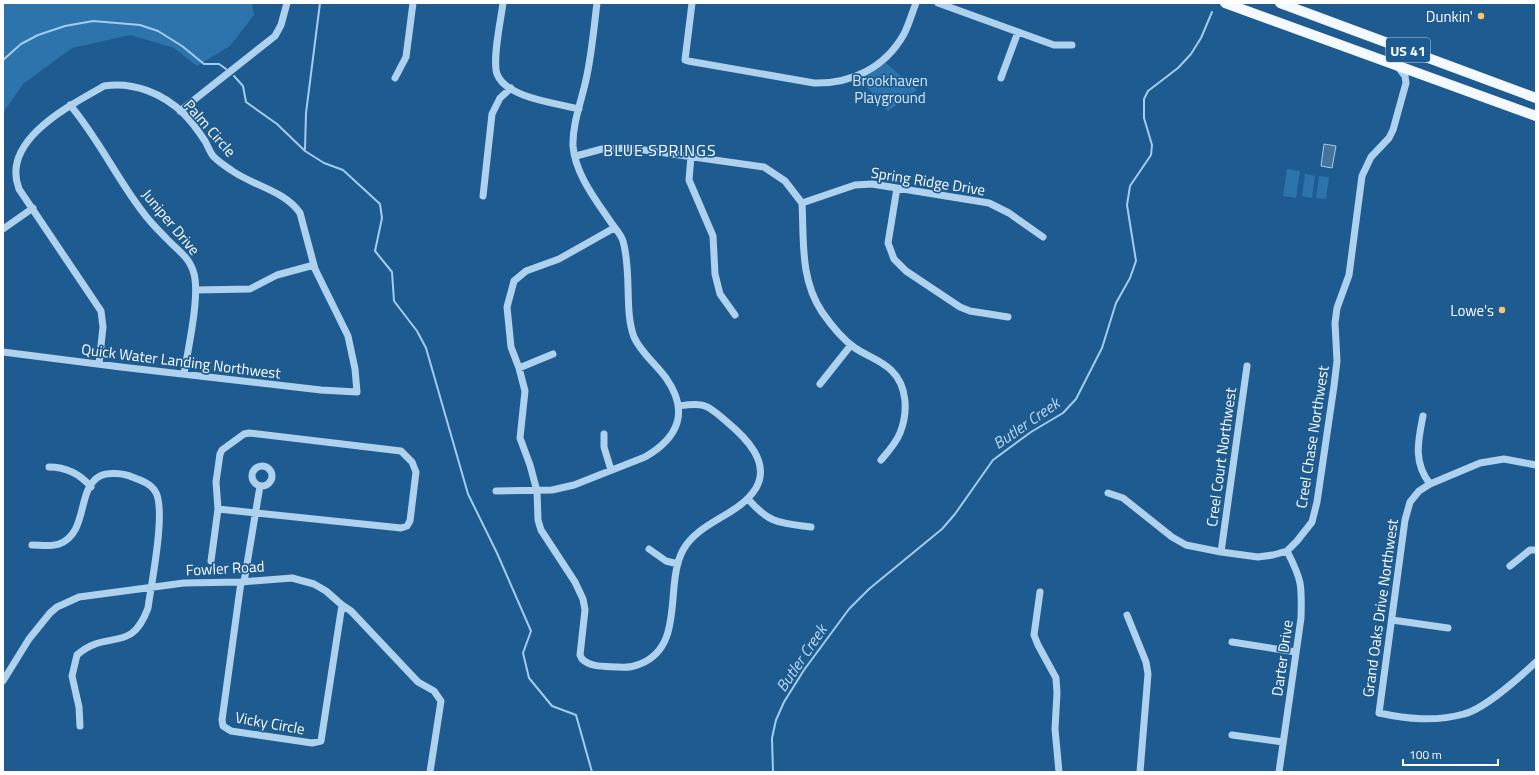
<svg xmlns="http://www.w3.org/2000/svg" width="1539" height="775" font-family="'Titillium Web',sans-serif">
  <rect width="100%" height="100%" fill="#1e5b90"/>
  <!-- green -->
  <path fill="#2e74ac" d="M 3,3 L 252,3 L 254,15 L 230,46 L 197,66 L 174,48 L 130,35 L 72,48 L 23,84 L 3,113 Z
    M 886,63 L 917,90 L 888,111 L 857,76 Z
    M 1287,169 L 1300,171 L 1296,198 L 1283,196 Z
    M 1305,174 L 1315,176 L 1312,198 L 1302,196 Z
    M 1319,176 L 1329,177 L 1326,199 L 1316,198 Z"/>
  <!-- water -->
  <path fill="#49749a" stroke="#a1cdef" d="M 1324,144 L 1336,146 L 1332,168 L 1321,166 Z"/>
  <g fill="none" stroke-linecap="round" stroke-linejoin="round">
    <!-- stream -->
    <path stroke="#a1cdef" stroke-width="2" d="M 3,60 L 21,44 L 38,35 L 65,26 L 93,21 L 140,25 L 158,31 L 182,46 L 204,64 L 219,64 L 226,69
      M 234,76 L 243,86 L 246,102 L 277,124 L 305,151 L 324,163 L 343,170 L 380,204 L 382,218 L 375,251 L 392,272 L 394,301 L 417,331 L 426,348 L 468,494 L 497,553 L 531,631 L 523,653 L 529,678 L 552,706 L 576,715 L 592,772
      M 305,149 L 306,113 L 320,3
      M 773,772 L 772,738 L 776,720 L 784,702 L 804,670 L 849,609 L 869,589 L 942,529 L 955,514 L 993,460 L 1031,432 L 1063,413 L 1076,399 L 1102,348 L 1116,303 L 1130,278 L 1136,261 L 1127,205 L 1130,186 L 1151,155 L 1152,145 L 1144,118 L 1144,99 L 1148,91 L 1178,68 L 1191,54 L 1201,38 L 1212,12"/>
    <!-- minor -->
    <path stroke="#aed1ed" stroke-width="7" d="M 503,3 C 501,19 492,60 497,74 C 506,98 557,103 579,109
      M 692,3 L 685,60 L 688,61 L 814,83 C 851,84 885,68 904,34 C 909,24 912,13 916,3
      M 938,3 L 1054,45 L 1072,45
      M 395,78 L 406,57 L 413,3
      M 1001,78 L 1018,32
      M 70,105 C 98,138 116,177 142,211 C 149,221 158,230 166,238 C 177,250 190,257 194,274 C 200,296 188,349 184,374
      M 180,111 L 275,36 L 281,25 L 287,3
      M 576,156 L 602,149 L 630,148 L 764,167 L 785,181 L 802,203
      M 691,156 L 689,180 L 713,236 L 715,274 L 720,294 L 735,315
      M 897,188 L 888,243 L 894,259 L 906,271 L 960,307 L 970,311 L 1008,317
      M 483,196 L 492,114 L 500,98 L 511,88
      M 802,203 C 804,241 800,279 822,312 C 831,325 842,339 855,348 C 867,356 881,360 891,370 C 908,386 908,413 900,433 C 896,443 888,452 881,460
      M 802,203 L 855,185 L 872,184 L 989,203 L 1009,213 L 1043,237
      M 614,228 L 559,259 L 526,271 L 514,281 L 507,307 L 511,347 L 519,368 L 525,391 L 520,438 L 530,465 L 537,491 L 538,520 L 541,530 L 575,582 L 583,599 L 585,610 L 580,655 L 582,659 C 591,668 607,666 619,667 C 627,668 633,667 640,664 C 686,646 664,585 683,550 C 699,521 739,516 756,488 C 771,462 745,437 727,422 C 720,416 713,409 705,406 C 697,403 686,405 678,406
      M 3,229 L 33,208
      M 196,290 L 250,289 L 277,275 L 314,265
      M 3,352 L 121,367 L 321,390 L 357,392 L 355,369 L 348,336 L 315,269 L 300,213 C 284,190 253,186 231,170 C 225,166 219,162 214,157 C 210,153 208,146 205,141 C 199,132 192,122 184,114 C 164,94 133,81 104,86 C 71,105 0,140 19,189 L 101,311 L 103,327 L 99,364
      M 519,368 L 553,354
      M 820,384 L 851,345
      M 1423,416 C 1418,441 1413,462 1430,484
      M 604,434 L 604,447 L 611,470
      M 1536,465 L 1504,459 L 1480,463 L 1430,484 L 1419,491 L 1410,502 L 1405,520 L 1379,713 C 1407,719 1435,722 1464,714 C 1484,709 1520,677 1536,662
      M252 476a10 10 0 1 1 20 0a10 10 0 1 1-20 0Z
      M 49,467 C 66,467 80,474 91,487
      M 496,491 L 552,490 L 574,485 L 645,457 C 678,438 690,412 666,378 C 656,364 641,353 634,337 C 624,311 632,272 623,241 C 621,234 614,227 610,221 C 595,199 575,173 573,146 C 572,123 583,97 587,75 C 592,51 594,27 597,3
      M 1108,493 L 1123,498 L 1172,537 L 1186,545 L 1221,552 L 1258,557 L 1273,555 L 1287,551 L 1297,541 L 1312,522 L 1317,502 L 1334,386 L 1337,361 L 1335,323 L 1337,308 L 1349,275 L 1362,176 L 1371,157 L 1389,138 L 1393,130 L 1406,83 L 1405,76 L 1398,67
      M 749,500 C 770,524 780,523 811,527
      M 32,545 C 40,545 51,547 59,544 C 89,533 76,489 100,476 C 107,472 124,473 132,477 C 140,480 150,483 155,491 C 167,508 151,585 148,608 C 131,655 108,628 77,655 L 72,676 L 79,707 L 80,726
      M 649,549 L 666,561 L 678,564
      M 1221,552 L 1247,366
      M 211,561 L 218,509 L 216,482 L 220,454 L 222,450 L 244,434 L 249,433 L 401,451 L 412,462 L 416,472 L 410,521 L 407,526 L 401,528 L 218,509
      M 1510,566 L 1530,550 L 1536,550
      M 241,582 L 222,720 L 223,726 L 231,731 L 312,743 L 321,741 L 342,605
      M 244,582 L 260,486
      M 1040,592 L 1034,635 L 1038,645 L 1056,678 L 1057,693 L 1055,729 L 1059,772
      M 1127,615 L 1146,662 L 1148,674 L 1140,772
      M 1392,620 L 1448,628
      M 1232,642 L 1296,652
      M 3,681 L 29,639 L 50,613 L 57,607 L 79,597 L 184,583 L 241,582 L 292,578 L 314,584 L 326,591 L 342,605 L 351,611 L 418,682 L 434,691 L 441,701 L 430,772
      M 1232,735 L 1283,742
      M 1279,772 L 1301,618 C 1302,585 1302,580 1287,551"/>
    <!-- major -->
    <path stroke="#f4f9ff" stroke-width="10" d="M 1225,3 L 1536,116
      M 1280,3 L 1536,98"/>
  </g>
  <!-- markers -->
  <g fill="#fcc46d" stroke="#1e5b90" stroke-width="1.5">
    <circle cx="1481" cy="16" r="4"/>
    <circle cx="1502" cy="310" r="4"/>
  </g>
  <g text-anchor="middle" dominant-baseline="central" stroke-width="3.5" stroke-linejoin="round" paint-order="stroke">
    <!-- shield labels -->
    <rect fill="#1e5b90" stroke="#bccede" stroke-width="1" x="1386" y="38" width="44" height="24" rx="3"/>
    <g font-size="14" font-weight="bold" fill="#fff">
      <text x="1408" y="50">US 41</text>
    </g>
    <!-- poi labels -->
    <g font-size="15" fill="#fff" stroke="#1e5b90" text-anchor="end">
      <text x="1473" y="16">Dunkin'</text>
      <text x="1494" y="310">Lowe's</text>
    </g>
    <!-- park labels -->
    <g font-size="15" fill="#d4e9fa" stroke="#1e5b90">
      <text x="890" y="80">Brookhaven<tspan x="890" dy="17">Playground</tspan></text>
    </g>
    <!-- street labels -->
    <g font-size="15" fill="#fff" stroke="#1e5b90">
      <text transform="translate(210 128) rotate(49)">Palm Circle</text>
      <text transform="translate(928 181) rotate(9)">Spring Ridge Drive</text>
      <text transform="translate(171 222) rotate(50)">Juniper Drive</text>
      <text transform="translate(181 361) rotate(7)">Quick Water Landing Northwest</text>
      <text transform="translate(1312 437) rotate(-81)">Creel Chase Northwest</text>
      <text transform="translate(1221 457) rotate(-82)">Creel Court Northwest</text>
      <text transform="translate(225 568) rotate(-3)">Fowler Road</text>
      <text transform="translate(1380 608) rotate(-82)">Grand Oaks Drive Northwest</text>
      <text transform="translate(1282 658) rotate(-82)">Darter Drive</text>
      <text transform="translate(270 723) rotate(10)">Vicky Circle</text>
    </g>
    <!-- neighbourhood labels -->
    <g font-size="16" letter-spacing="1" fill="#fff" stroke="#1e5b90">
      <text x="660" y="150">BLUE SPRINGS</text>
    </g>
    <!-- water labels -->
    <g font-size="16" font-style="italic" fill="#badaf4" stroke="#1e5b90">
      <text transform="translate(1026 423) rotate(-35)">Butler Creek</text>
      <text transform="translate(801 658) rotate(-56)">Butler Creek</text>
    </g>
  </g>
  <!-- border -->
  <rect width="1539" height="775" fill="none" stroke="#ffffff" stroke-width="8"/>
  <!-- scale -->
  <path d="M1403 759v6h95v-6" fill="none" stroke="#ffffff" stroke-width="2"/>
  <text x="1409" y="759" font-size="12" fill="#ffffff" stroke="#1e5b90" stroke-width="3" paint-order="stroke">100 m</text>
</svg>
